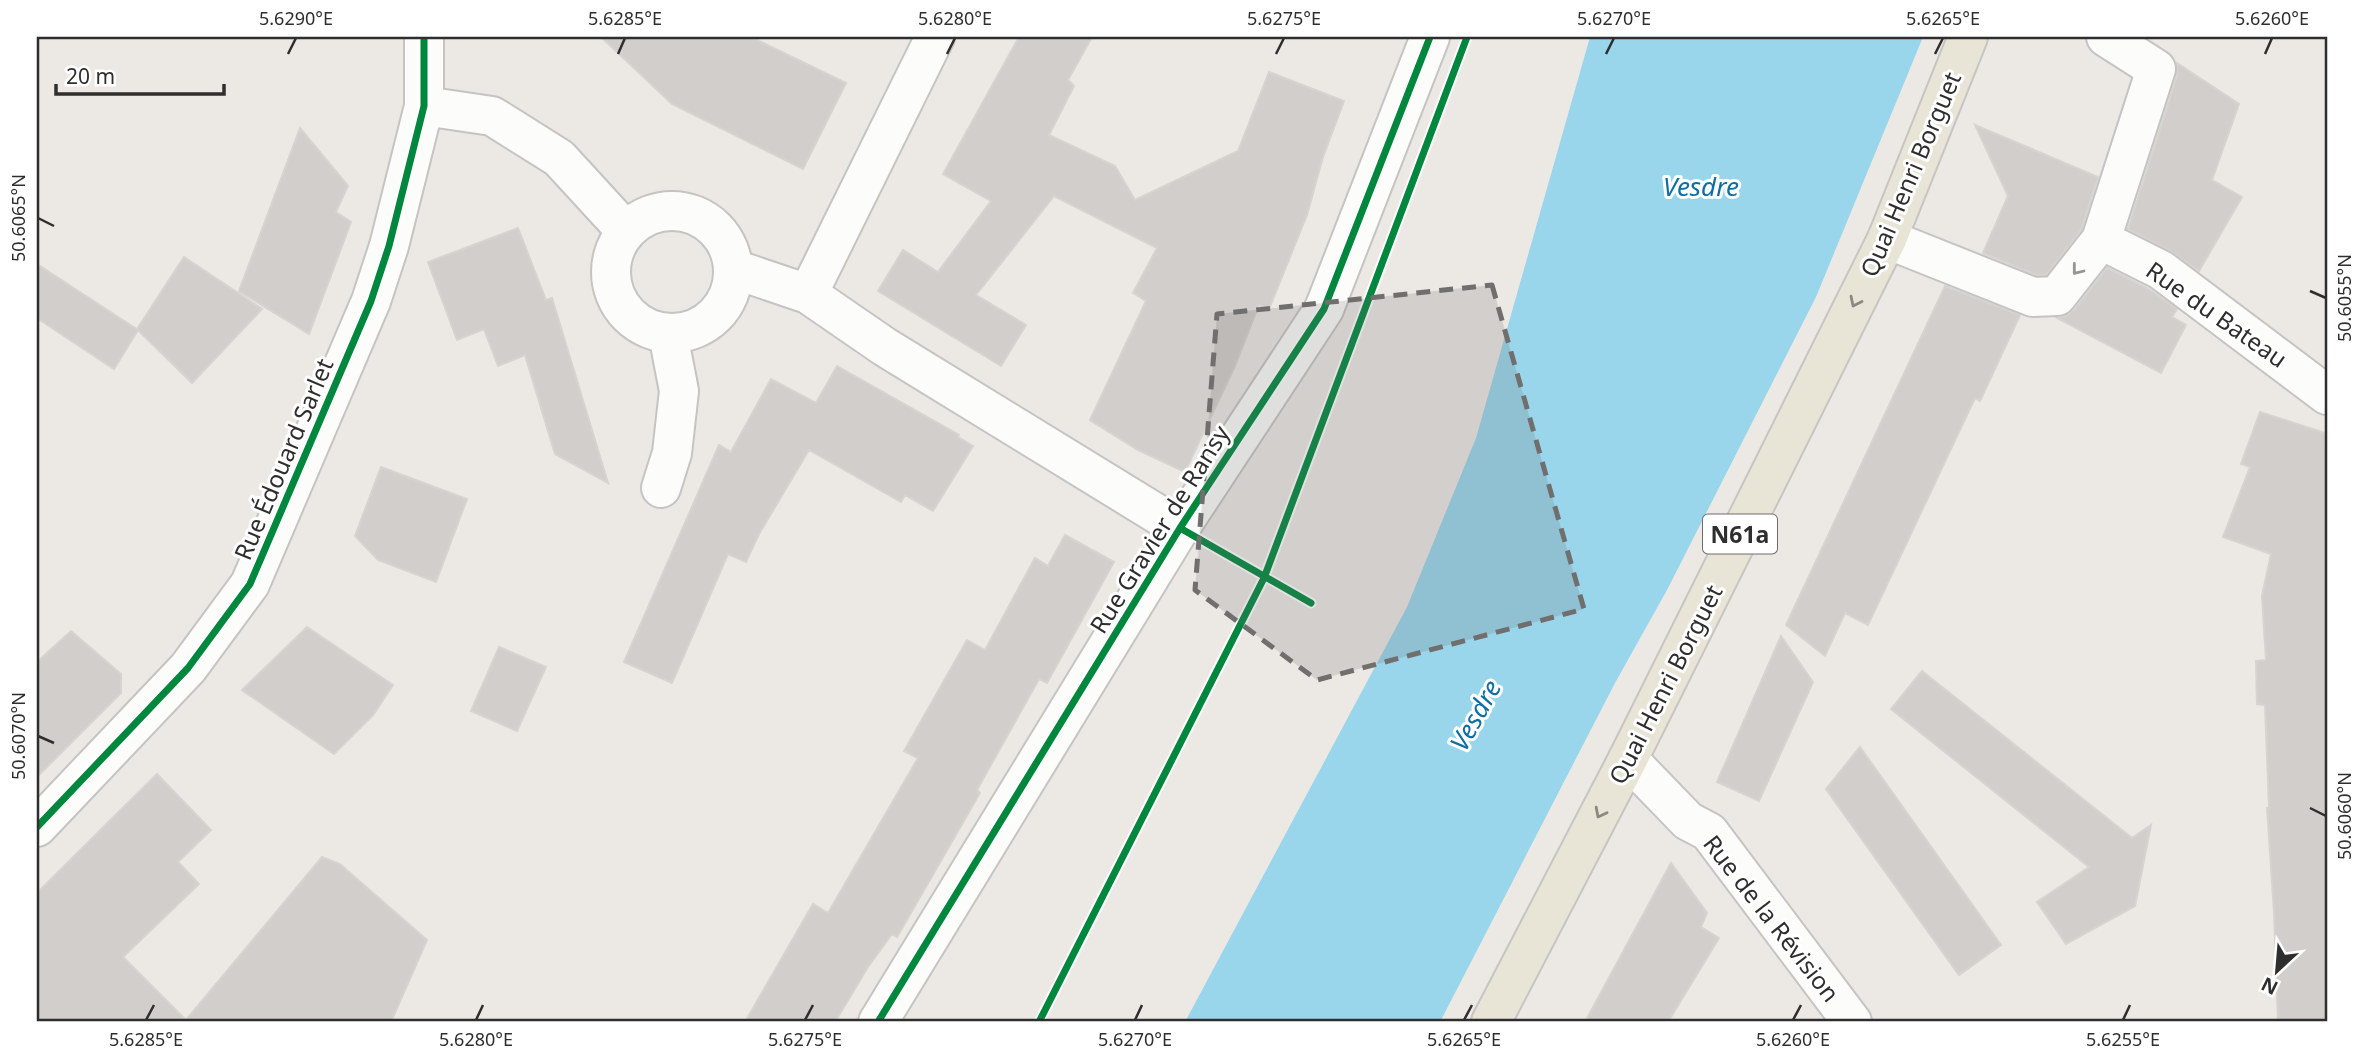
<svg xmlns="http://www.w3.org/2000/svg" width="2364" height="1059" font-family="'Noto Sans',sans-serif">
  <rect width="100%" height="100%" fill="#ece8e4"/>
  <!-- water -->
  <path fill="#99d6ec" d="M 1590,37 L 1923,37 L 1816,297 L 1667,590 L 1615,683 L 1440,1022 L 1185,1022 L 1407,607 L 1476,438 Z"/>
  <!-- building -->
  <path fill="#d1cecb" stroke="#d7d4d0" stroke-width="2" d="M 601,37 L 751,37 L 846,83 L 803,169 L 672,104 Z
    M 1019,37 L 1092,37 L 1068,80 L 1074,86 L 1049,135 L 1115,166 L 1135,200 L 1238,151 L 1269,72 L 1344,101 L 1323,157 L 1307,215 L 1269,309 L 1259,305 L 1235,366 L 1185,472 L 1138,450 L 1090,420 L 1146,301 L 1133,293 L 1157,248 L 1054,196 L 976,295 L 1026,325 L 1001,366 L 878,291 L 903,250 L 938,272 L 991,201 L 943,174 Z
    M 2177,63 L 2239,104 L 2212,180 L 2242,197 L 2199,271 L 2171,251 L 2128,229 L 2177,76 Z
    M 1975,125 L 2098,177 L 2081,230 L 2046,275 L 2037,275 L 1983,253 L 2008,196 Z
    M 300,128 L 348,186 L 336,212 L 351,222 L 309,334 L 239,291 Z
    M 518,228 L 546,300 L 552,298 L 608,483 L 555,454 L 525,355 L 498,366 L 484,329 L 457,340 L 428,262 Z
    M 184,257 L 262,309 L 192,383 L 137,329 Z
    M 37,264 L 138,330 L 114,369 L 37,318 Z
    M 2107,268 L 2149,289 L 2177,309 L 2172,317 L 2186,325 L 2161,373 L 2057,318 L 2066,316 L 2074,310 Z
    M 1945,286 L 2020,315 L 1980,401 L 1975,398 L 1868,625 L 1845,613 L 1825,656 L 1786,625 Z
    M 837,366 L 959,435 L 958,437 L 973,446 L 933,511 L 905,495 L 901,502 L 809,450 L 759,534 L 746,562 L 728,554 L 672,683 L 624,662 L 719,445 L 731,452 L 771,379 L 816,403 Z
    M 2260,412 L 2325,433 L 2327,454 L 2327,1022 L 2278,1022 L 2274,912 L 2267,808 L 2269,808 L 2265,705 L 2257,704 L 2256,661 L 2266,660 L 2262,596 L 2271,554 L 2223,537 L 2250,467 L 2241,464 Z
    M 381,467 L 467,499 L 436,582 L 378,560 L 355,536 Z
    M 1065,535 L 1114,562 L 1047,683 L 1039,679 L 977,790 L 980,793 L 897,937 L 892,934 L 868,967 L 835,1022 L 745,1022 L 813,904 L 828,913 L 918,758 L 904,751 L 967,640 L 985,650 L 1035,558 L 1048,566 Z
    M 307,627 L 393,685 L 373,715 L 334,754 L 242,690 Z
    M 71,631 L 121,674 L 121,693 L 37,777 L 37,662 Z
    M 1781,636 L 1813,682 L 1759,801 L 1717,782 Z
    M 499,647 L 546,667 L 517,731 L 471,711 Z
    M 1922,671 L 2132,838 L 2151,825 L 2135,906 L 2066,944 L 2037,902 L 2089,867 L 1891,709 Z
    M 1860,747 L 2001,945 L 1959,975 L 1826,789 Z
    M 157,774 L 211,830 L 178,862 L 199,884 L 123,957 L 186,1020 L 322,857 L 340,864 L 427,940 L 391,1022 L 37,1022 L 37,893 Z
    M 1671,863 L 1707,913 L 1701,927 L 1719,938 L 1668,1022 L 1585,1022 Z"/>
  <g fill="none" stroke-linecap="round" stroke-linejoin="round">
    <defs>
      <path id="minor" d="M 424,106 L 492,116 L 559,158 L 626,231
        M611 272a61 61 0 1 1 122 0a61 61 0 1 1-122 0Z
        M 1887,239 L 2033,297 L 2057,296 L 2101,240 L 2161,270 L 2327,395
        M 2101,240 L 2156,69 L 2106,37
        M 734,269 L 808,294 L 885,347 L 1180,528
        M 808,294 L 935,37
        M 661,488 L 672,453 L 679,391 L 668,334
        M 1628,759 L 1688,821 L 1709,832 L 1852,1022
        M 37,827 L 188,668 L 250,584 L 371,301 L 389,246 L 424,106 L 424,37
        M 878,1022 L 1180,528 L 1324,309 L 1430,37"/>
      <path id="major" d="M 1491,1022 L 1628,759 L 1887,239 L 1968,37"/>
    </defs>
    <!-- minor casing -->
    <use href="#minor" stroke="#c5c4c5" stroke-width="42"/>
    <!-- major casing -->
    <use href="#major" stroke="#c6c5c4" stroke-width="42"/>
    <!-- minor -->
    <use href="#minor" stroke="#fcfcfb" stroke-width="38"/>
    <!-- major -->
    <use href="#major" stroke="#e8e4d6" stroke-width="38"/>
    <defs>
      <path id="cycleway" d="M 1180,528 L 1311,603
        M 37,827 L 188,668 L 250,584 L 371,301 L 389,246 L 424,106 L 424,37
        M 878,1022 L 1180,528 L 1324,309 L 1430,37
        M 1039,1022 L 1264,578 L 1467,37"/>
    </defs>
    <!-- cycleway casing -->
    <use href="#cycleway" stroke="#fff" stroke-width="11"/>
    <!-- cycleway -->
    <use href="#cycleway" stroke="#00873e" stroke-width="7"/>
  </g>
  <!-- one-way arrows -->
  <defs><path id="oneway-chevron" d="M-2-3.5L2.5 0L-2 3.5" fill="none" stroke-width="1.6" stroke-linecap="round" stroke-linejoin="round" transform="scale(1.75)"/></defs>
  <use stroke="#959594" href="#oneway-chevron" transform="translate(2077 270) rotate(128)"/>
  <g stroke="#8b8982">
    <use href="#oneway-chevron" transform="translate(1855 302) rotate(116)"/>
    <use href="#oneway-chevron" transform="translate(1600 813) rotate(117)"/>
  </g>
  <!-- marked area -->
  <path fill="#706f6e" fill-opacity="0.2" stroke="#706f6e" stroke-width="5" stroke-dasharray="14 9" stroke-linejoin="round" d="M 1492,285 L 1584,609 L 1317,680 L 1195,590 L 1217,314 Z"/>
  <!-- ticks -->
  <path fill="none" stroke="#2e2e2e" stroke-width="2.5" d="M 288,54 L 296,38M 618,54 L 625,38M 947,54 L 955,38M 1276,54 L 1284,38M 1606,54 L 1614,38M 1935,54 L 1943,38M 2265,54 L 2272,38M 38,218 L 54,226M 2310,291 L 2326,298M 38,736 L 54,743M 2310,808 L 2326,816M 146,1020 L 154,1005M 476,1020 L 483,1005M 805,1020 L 813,1005M 1135,1020 L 1142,1005M 1464,1020 L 1472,1005M 1793,1020 L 1801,1005M 2123,1020 L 2130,1005"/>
  <g text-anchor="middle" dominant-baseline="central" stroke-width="6" stroke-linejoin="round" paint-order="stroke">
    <!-- shield labels -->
    <rect fill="#fff" stroke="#6d6d6d" stroke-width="2" x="1703" y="514.5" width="74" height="39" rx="5"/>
    <g font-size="23" font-weight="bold" fill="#2e2e2e">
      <text x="1740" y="534">N61a</text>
    </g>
    <!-- street labels -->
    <g font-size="24" fill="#2e2e2e" stroke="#fff">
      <text transform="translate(1910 174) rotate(-67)">Quai Henri Borguet</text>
      <text transform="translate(2217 314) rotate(35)">Rue du Bateau</text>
      <text transform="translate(283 459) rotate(-67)">Rue Édouard Sarlet</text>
      <text transform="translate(1159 529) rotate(-58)">Rue Gravier de Ransy</text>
      <text transform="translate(1665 684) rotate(-63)">Quai Henri Borguet</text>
      <text transform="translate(1772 918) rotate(52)">Rue de la Révision</text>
    </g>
    <!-- water labels -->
    <g font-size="26" font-style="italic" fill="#0d6fa3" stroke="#fff">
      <text x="1701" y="186">Vesdre</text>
      <text transform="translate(1475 715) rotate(-61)">Vesdre</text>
    </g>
  </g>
  <!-- border -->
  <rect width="2364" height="1059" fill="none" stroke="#ffffff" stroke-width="77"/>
  <!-- north arrow -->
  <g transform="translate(2277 971) rotate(206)" stroke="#ffffff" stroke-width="5" paint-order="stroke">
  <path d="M0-5L12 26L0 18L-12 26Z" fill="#2e2e2e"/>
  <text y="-10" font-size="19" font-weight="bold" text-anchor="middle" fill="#2e2e2e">N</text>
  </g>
  <!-- scale -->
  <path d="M56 84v10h168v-10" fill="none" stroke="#2e2e2e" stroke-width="3.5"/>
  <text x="66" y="84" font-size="21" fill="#2e2e2e" stroke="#ffffff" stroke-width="5" paint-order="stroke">20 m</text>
  <rect x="38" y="38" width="2288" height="982" fill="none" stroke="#2e2e2e" stroke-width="2.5"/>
  <g font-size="18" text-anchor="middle" fill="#2e2e2e">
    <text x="296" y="25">5.6290°E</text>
    <text x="625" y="25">5.6285°E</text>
    <text x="955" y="25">5.6280°E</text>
    <text x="1284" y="25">5.6275°E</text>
    <text x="1614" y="25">5.6270°E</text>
    <text x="1943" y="25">5.6265°E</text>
    <text x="2272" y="25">5.6260°E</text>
    <text transform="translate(19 218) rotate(-90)" y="6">50.6065°N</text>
    <text transform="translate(2345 298) rotate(-90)" y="6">50.6055°N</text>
    <text transform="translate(19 736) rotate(-90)" y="6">50.6070°N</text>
    <text transform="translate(2345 816) rotate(-90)" y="6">50.6060°N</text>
    <text x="146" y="1046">5.6285°E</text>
    <text x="476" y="1046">5.6280°E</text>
    <text x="805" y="1046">5.6275°E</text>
    <text x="1135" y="1046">5.6270°E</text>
    <text x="1464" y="1046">5.6265°E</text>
    <text x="1793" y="1046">5.6260°E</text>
    <text x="2123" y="1046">5.6255°E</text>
  </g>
</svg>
